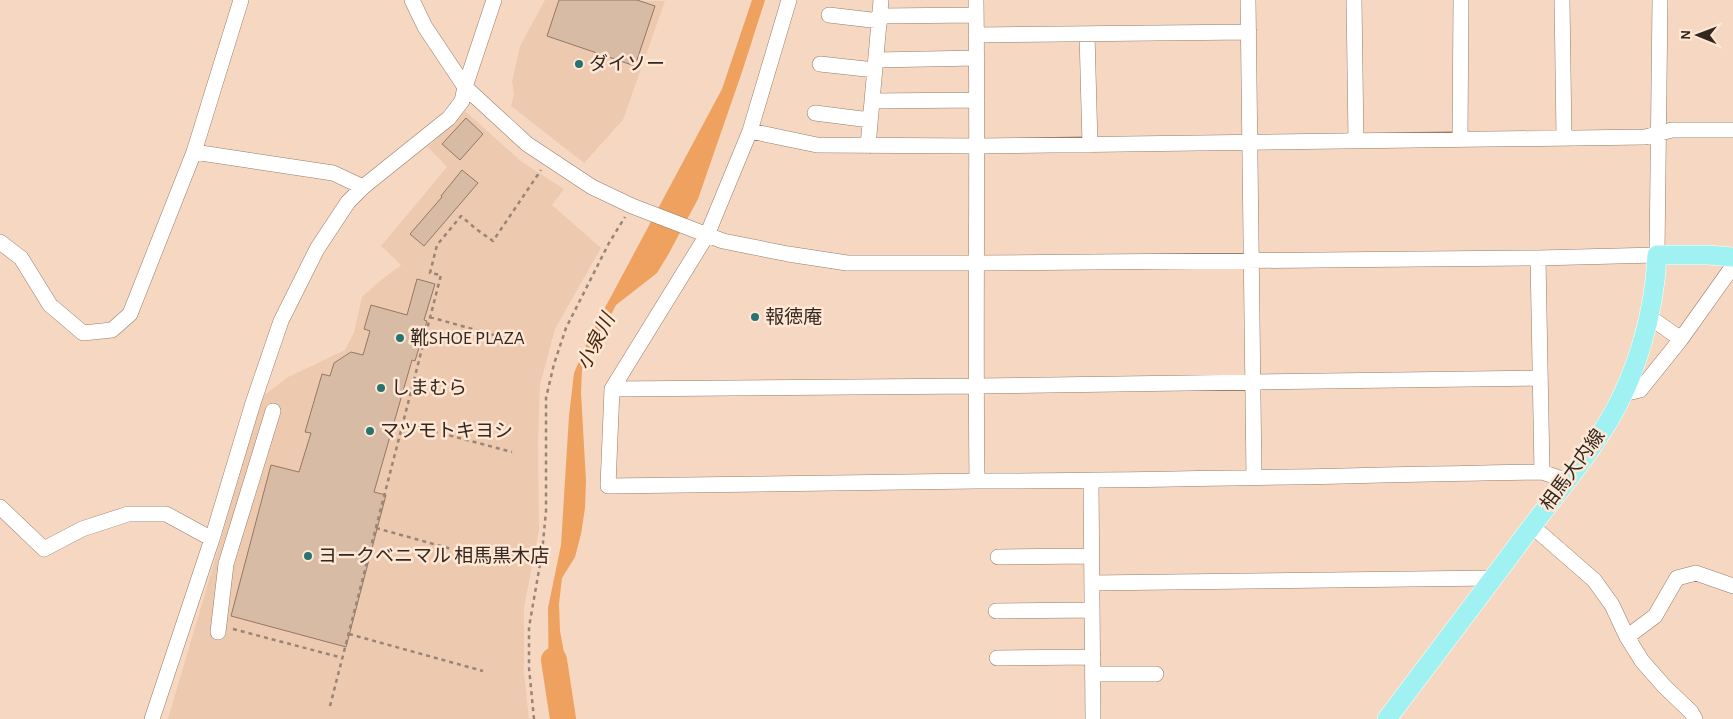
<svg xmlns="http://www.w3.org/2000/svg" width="1733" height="719" font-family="'Alegreya Sans','Noto Sans JP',sans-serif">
  <rect width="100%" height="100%" fill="#f6d8c2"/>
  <!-- built -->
  <path fill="#edcaaf" d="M 545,0 L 665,1 L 623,120 L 584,163 L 511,106 L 514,94 L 512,82 L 520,46 Z
    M 465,111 L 522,162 L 564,189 L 552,205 L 601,248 L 555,329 L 540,385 L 538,442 L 539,530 L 524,608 L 524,672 L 529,719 L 168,719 L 263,396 L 288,377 L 345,350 L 354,332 L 362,297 L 380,281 L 401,265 L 381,246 L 447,167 L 428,147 Z"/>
  <!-- water -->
  <path fill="#efa15f" d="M 752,0 L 765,0 L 742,72 L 698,199 L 668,255 L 657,273 L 616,305 L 582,370 L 581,393 L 586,481 L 585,508 L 581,534 L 575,557 L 562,578 L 559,604 L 560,631 L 572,696 L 549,693 L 548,608 L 561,545 L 569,416 L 574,373 L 592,332 L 722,89 Z"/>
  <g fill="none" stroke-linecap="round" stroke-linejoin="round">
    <!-- river -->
    <path stroke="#efa15f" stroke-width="26" d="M 554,660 L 563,719"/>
  </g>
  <!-- building -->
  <path fill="#d7bba5" stroke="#937864" d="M 559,0 L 637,0 L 655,6 L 635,66 L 547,36 Z
    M 466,118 L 483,134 L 460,160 L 442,144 Z
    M 462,170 L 478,183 L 424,246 L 410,234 L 442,197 L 441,196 Z
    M 417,279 L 435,284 L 424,320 L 427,321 L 415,361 L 412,360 L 374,492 L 386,495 L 346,647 L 231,616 L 271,465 L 299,472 L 311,433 L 305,432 L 322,374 L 330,376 L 334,363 L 351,352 L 363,355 L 370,331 L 364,329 L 371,305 L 407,315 Z"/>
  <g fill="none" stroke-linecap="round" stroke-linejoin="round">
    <defs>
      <path id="minor" d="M 412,0 L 425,27 L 465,87 L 527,144 L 592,187 L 632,206 L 723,241 L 788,254 L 847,263 L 976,263 L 1538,258 L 1657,255 L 1660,0
        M 789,0 L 750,131 L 707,235 L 612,389 L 608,486 L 977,481
        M 976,0 C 978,160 975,321 977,481 C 1166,481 1354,475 1542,472 L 1568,481
        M 1248,0 L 1254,477
        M 1354,0 L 1356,140
        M 1562,0 L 1564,137
        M 829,15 L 880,21
        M 880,16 L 976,15
        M 1087,34 L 1090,145
        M 976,35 L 1249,32
        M 876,60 L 977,58
        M 820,64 L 875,70
        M 872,101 L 977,100
        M 815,113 L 870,120
        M 750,131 L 817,145 L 978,146 L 1645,137 L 1672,130 L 1733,130
        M 1460,138 L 1461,0
        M 868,146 L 881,0
        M 194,152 L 333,173 L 363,187
        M 0,242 L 21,258 L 50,305 L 83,333 L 112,330 L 130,314 L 194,152 L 241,0
        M 1538,258 L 1542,472
        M 1648,316 L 1681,339
        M 612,389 L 976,386 L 1540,378
        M 1623,394 L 1640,390 L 1681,339 L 1733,266
        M 1091,481 L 1093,719
        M 0,507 L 44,549 L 82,529 L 128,514 L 166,514 L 212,539
        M 1532,526 L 1594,580 L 1612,605 L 1627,637 L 1642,661 L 1664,686 L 1691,712 L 1695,719
        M 998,557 L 1092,556
        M 1092,583 L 1494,578
        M 996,611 L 1092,610
        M 218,632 L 226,564 L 273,411
        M 1627,637 L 1655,616 L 1677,578 L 1696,573 L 1733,586
        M 997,658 L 1093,657
        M 1093,674 L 1156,674
        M 152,719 L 212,539 L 253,403 L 281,321 L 317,249 L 348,202 L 363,187 L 449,118 L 462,101 L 465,87 L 494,0"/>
      <path id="major" d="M 1387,719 C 1434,657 1480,596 1526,534 C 1552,499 1580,467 1603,430 C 1635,381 1655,313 1657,255 L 1708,255 L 1733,257"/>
    </defs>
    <!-- minor casing -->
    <use href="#minor" stroke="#977c68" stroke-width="16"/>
    <!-- major casing -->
    <use href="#major" stroke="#fff" stroke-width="20"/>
    <!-- path -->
    <path stroke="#998475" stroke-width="2.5" stroke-dasharray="4 4" stroke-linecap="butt" d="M 430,317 L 529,345
      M 403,423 L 512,452
      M 376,528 L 509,565
      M 233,629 L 343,658
      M 349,634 L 483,671
      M 330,706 L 441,275 L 430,273 L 437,245 L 461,216 L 476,229 L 493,241 L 541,170
      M 534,719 L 529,668 L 529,627 L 542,553 L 546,511 L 546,398 L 554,364 L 566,328 L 609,243 L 625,217"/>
    <!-- minor -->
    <use href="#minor" stroke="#fff" stroke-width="15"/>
    <!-- major -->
    <use href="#major" stroke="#a0f1f1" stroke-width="19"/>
  </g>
  <!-- markers -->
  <g fill="#287372" stroke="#ffe7d5" stroke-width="2">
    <circle cx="579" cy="64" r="5"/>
    <circle cx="755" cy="317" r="5"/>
    <circle cx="400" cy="338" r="5"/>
    <circle cx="381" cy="388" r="5"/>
    <circle cx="370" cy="431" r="5"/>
    <circle cx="308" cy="556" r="5"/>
  </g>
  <g text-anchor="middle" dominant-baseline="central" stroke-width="5" stroke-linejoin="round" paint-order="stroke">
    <!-- poi labels -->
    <g font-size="19" fill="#332820" stroke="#ffe7d5" text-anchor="start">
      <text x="589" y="64">ダイソー</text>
      <text x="765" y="317">報徳庵</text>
      <text x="410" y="338">靴SHOE PLAZA</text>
      <text x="391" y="388">しまむら</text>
      <text x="380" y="431">マツモトキヨシ</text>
      <text x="318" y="556">ヨークベニマル 相馬黒木店</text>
    </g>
    <!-- street labels -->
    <g font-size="19" fill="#332820" stroke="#ffe7d5">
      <text transform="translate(1573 470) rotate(-54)">相馬大内線</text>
    </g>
    <!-- water labels -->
    <g font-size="20" font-style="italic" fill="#47280c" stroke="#ffe7d5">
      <text transform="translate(596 342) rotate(-63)">小泉川</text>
    </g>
  </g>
  <!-- north arrow -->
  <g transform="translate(1698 35) rotate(271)" stroke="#ffe7d5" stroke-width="4" paint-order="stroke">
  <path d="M0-4L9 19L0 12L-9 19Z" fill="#332820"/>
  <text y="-8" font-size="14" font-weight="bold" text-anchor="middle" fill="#332820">N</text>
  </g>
</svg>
